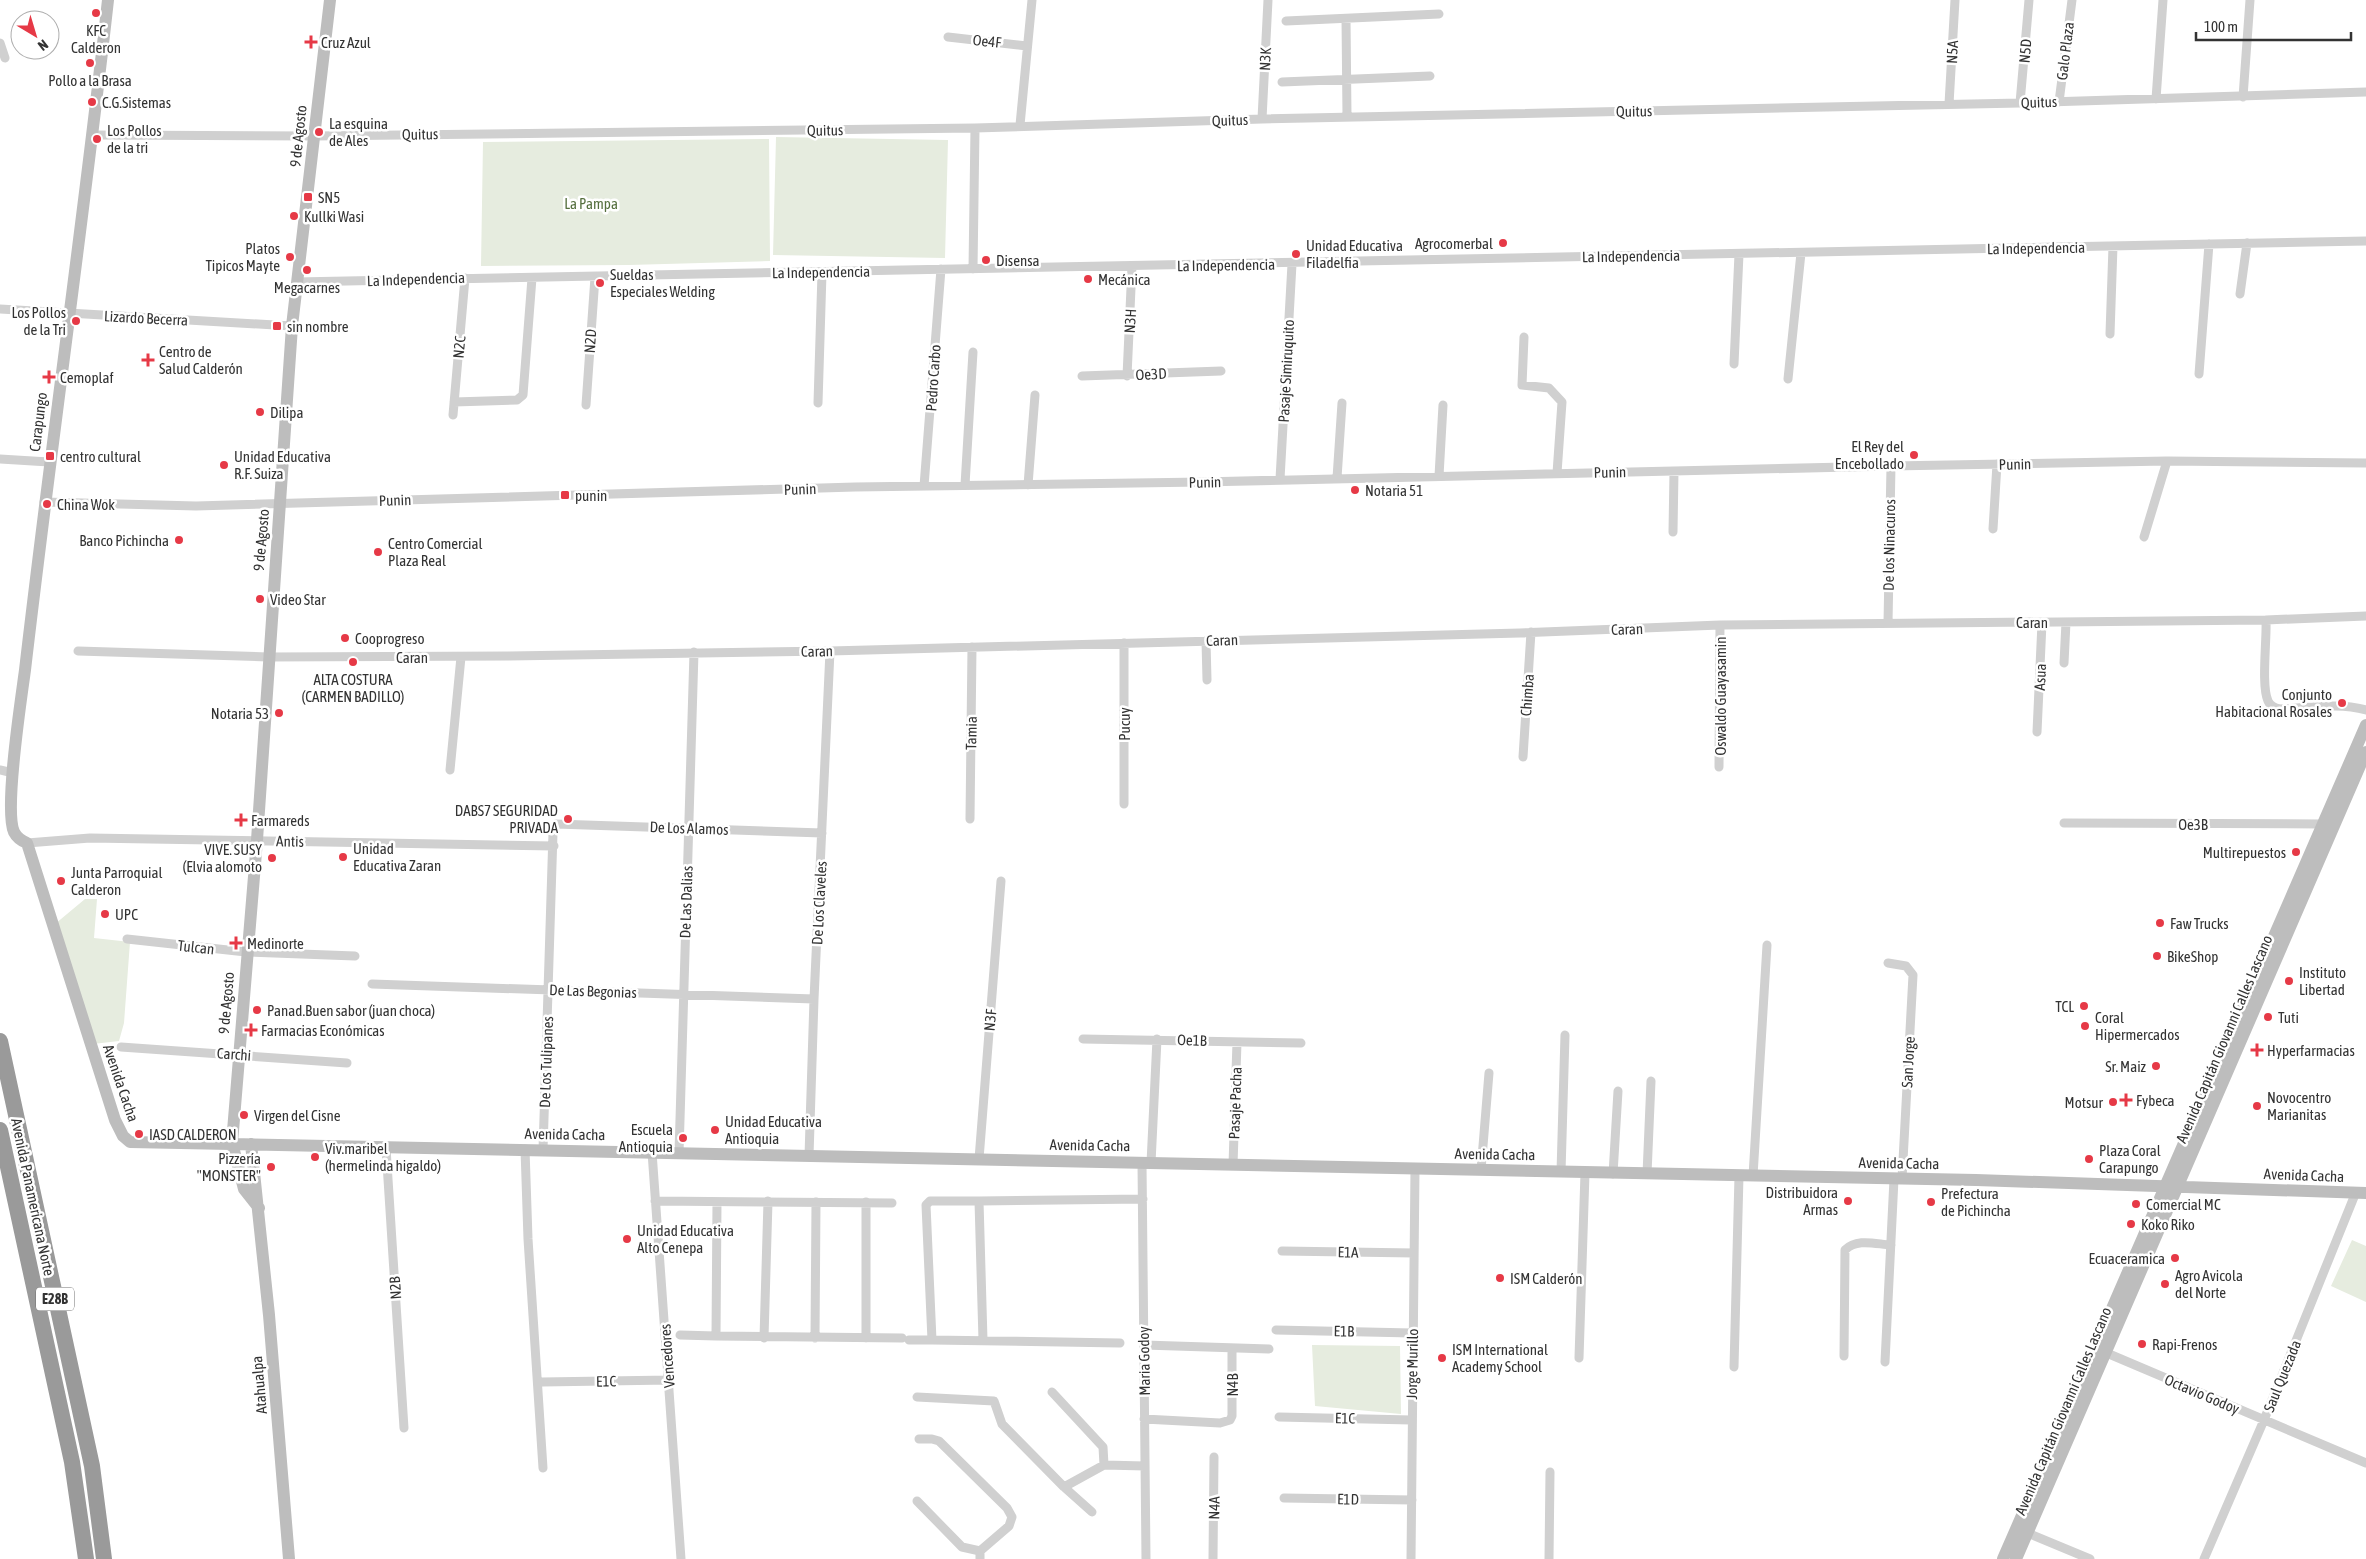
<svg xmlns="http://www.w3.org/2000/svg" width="2366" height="1559" font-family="'Asap Condensed',sans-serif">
  <rect width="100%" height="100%" fill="#fff"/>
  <!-- green -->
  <path fill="#e6ecdf" d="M 776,137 L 948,140 L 945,258 L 773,255 Z
    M 769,139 L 770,261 L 629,265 L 481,266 L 483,142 Z
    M 85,899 L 97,899 L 94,938 L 130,942 L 124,1023 L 119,1041 L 93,1044 L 55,924 Z
    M 2352,1240 L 2366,1246 L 2366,1302 L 2331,1286 Z
    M 1312,1345 L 1400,1346 L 1401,1414 L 1315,1406 Z"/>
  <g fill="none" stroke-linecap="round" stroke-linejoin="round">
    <!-- street -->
    <path stroke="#d0d0d0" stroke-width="9" d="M 1346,19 L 1347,116
      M 1286,21 L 1439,14
      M 948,37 L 1027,46
      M 0,43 L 5,58
      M 1282,82 L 1430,76
      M 2243,97 L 2250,0
      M 2156,99 L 2163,0
      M 2059,102 L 2072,0
      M 2020,103 L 2029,0
      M 1949,104 L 1955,0
      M 1262,119 L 1268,0
      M 1020,125 L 1032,0
      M 93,135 L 314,136 L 975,128 L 1262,119 L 2020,103 L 2366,92
      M 973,269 L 975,128
      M 296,282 L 2366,241
      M 2240,294 L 2247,243
      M 0,309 L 292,326
      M 2110,334 L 2113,246
      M 1524,337 L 1522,385 L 1549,388 L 1562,402 L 1557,473
      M 1734,364 L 1739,254
      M 2199,374 L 2209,244
      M 1082,376 L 1221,371
      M 1127,376 L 1132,266
      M 1788,379 L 1801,253
      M 454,402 L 517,400 L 523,395 L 532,278
      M 818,403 L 822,273
      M 586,405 L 595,277
      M 453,415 L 465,278
      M 0,459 L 49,462
      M 1439,476 L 1443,405
      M 1337,478 L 1342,403
      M 1280,479 L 1292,264
      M 965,485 L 973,352
      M 1028,485 L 1035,395
      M 924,486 L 941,269
      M 44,502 L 196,506 L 855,487 L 1202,482 L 1891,466 L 2167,461 L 2366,463
      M 1993,529 L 1997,464
      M 1673,532 L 1674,471
      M 2144,537 L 2167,461
      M 2266,620 C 2267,640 2261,685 2268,701 C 2270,706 2274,708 2280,709 C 2309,708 2338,702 2366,710
      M 1888,623 L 1891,466
      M 1206,641 L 1207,680
      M 78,651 L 268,657 L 509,656 L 830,651 L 1520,633 L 1720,625 L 2266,620 L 2366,616
      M 2064,663 L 2066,622
      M 2037,732 L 2042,623
      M 1523,757 L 1531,632
      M 1719,767 L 1720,625
      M 0,770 L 13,773
      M 450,770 L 461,657
      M 1124,804 L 1124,643
      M 970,819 L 972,647
      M 2064,823 L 2322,824
      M 27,843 L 90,838 L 554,846
      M 127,939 L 246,952 L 355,956
      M 1888,963 L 1906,966 L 1913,975 L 1902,1179
      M 372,984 L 814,999
      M 1083,1039 L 1301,1043
      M 121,1047 L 347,1063
      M 386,1148 L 404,1428
      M 525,1149 L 528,1239 L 543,1468
      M 543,1150 L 553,833 L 556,824 L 822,833
      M 652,1152 L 681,1559
      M 679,1153 L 694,652
      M 809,1156 L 814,999 L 830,651
      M 979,1159 L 1001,881
      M 1142,1163 L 1146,1559
      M 1151,1163 L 1157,1039
      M 1233,1165 L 1237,1042
      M 1481,1170 L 1489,1073
      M 1561,1172 L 1565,1035
      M 1613,1174 L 1618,1091
      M 1647,1174 L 1651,1081
      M 1753,1176 L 1767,945
      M 655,1201 L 892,1203
      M 979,1201 L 930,1201 L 926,1205 L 932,1340 L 1120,1343
      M 717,1202 L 716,1336 L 902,1338
      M 1282,1251 L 1414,1253
      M 1276,1330 L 1412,1333
      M 680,1335 L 716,1336
      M 764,1338 L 768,1201
      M 815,1338 L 816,1202
      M 866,1338 L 866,1202
      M 909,1340 L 932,1340
      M 983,1340 L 979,1201 L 1143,1199
      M 1144,1345 L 1269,1349
      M 2102,1351 L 2366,1463
      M 1844,1356 L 1845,1250 C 1857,1238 1875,1244 1891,1245
      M 1579,1358 L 1585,1173
      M 1885,1362 L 1894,1179
      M 1734,1367 L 1739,1176
      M 542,1382 L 670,1380
      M 1052,1392 L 1103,1447 L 1104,1465
      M 917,1397 L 994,1401 L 1002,1424 L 1064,1487 L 1092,1512
      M 1279,1417 L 1411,1420
      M 1144,1419 L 1220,1423 L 1230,1420 L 1232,1416 L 1232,1349
      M 919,1439 L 932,1439 L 939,1441 L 1007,1508 L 1012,1517 L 1009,1526 L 980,1551 L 980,1559
      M 1064,1487 L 1104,1465 L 1145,1466
      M 1284,1498 L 1412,1500
      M 917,1501 L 962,1547 L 980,1551
      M 2023,1531 L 2090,1559
      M 1213,1559 L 1214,1457
      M 1411,1559 L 1415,1169
      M 1549,1559 L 1550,1472
      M 2204,1559 L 2264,1420 L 2356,1192"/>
    <!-- secondary -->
    <path stroke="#bdbdbd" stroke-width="12" d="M 108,0 C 83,224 51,446 25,670 C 21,700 4,810 14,832 C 17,838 22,841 27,843 L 115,1120 L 123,1136 L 130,1142 L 1976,1180 L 2366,1193
      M 251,1144 L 269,1315 L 289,1559
      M 259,1208 L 244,1189 L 232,1143 L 257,840 L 292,326 L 330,0
      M 2003,1559 L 2366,725
      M 2016,1559 L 2366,752"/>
    <!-- highway -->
    <path stroke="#9a9a9a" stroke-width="16" d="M 0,1041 L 92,1466 L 104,1559
      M 0,1130 L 72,1462 L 86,1559"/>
  </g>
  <!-- markers -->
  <g fill="#e63946" stroke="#fff" stroke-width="2">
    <circle cx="96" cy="13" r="5"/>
    <path d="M308.5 34.5h5v5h5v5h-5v5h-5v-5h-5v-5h5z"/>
    <circle cx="90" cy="63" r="5"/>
    <circle cx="92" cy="102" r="5"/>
    <circle cx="319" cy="132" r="5"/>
    <circle cx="97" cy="139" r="5"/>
    <rect x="303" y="192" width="10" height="10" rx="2.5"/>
    <circle cx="294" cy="216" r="5"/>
    <circle cx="1503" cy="243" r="5"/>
    <circle cx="1296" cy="254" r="5"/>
    <circle cx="290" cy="257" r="5"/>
    <circle cx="986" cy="260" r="5"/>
    <circle cx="307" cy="270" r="5"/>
    <circle cx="1088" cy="279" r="5"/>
    <circle cx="600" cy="283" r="5"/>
    <circle cx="76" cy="321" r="5"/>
    <rect x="272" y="321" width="10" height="10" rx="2.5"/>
    <path d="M145.5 352.5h5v5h5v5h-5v5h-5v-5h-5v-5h5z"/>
    <path d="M46.5 369.5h5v5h5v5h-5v5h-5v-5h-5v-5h5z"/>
    <circle cx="260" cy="412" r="5"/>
    <circle cx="1914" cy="455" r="5"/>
    <rect x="45" y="451" width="10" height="10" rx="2.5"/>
    <circle cx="224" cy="465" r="5"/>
    <circle cx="1355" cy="490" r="5"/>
    <rect x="560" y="490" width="10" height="10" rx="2.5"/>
    <circle cx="47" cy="504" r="5"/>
    <circle cx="179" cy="540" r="5"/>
    <circle cx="378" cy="552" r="5"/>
    <circle cx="260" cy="599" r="5"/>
    <circle cx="345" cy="638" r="5"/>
    <circle cx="353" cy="662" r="5"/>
    <circle cx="2342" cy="703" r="5"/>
    <circle cx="279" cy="713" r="5"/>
    <circle cx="568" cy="819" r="5"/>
    <path d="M238.5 812.5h5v5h5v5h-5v5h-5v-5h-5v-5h5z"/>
    <circle cx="2296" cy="852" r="5"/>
    <circle cx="343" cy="857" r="5"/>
    <circle cx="272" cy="858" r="5"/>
    <circle cx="61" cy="881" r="5"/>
    <circle cx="105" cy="914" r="5"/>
    <circle cx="2160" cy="923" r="5"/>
    <path d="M233.5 935.5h5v5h5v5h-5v5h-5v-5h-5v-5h5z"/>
    <circle cx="2157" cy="956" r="5"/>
    <circle cx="2289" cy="981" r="5"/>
    <circle cx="2084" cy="1006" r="5"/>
    <circle cx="257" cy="1010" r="5"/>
    <circle cx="2268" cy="1017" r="5"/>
    <circle cx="2085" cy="1026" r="5"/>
    <path d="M248.5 1022.5h5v5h5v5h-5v5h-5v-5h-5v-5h5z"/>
    <path d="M2254.5 1042.5h5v5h5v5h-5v5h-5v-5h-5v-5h5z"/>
    <circle cx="2156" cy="1066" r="5"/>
    <path d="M2123.5 1092.5h5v5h5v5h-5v5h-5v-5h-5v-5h5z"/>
    <circle cx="2113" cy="1102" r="5"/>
    <circle cx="2257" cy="1106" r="5"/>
    <circle cx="244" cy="1115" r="5"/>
    <circle cx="715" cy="1130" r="5"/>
    <circle cx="139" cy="1134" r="5"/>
    <circle cx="683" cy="1138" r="5"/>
    <circle cx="315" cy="1157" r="5"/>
    <circle cx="2089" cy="1159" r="5"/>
    <circle cx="271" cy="1167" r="5"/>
    <circle cx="1848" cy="1201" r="5"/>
    <circle cx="1931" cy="1202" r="5"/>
    <circle cx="2136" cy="1204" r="5"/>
    <circle cx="2131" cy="1224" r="5"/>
    <circle cx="627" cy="1239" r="5"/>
    <circle cx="2175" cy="1258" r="5"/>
    <circle cx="1500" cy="1278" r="5"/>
    <circle cx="2165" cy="1284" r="5"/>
    <circle cx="2142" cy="1344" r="5"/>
    <circle cx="1442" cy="1358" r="5"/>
  </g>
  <g text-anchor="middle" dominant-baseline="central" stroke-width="5" stroke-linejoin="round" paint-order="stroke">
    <!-- shield labels -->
    <rect fill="#fff" stroke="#707070" stroke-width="1" x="36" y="1287.5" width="38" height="23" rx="4"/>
    <g font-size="14" font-weight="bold" fill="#333">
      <text x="55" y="1299">E28B</text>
    </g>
    <!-- poi labels -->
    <g font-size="15" fill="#333" stroke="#fff" text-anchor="start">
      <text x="96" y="30" text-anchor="middle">KFC<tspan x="96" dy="17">Calderon</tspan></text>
      <text x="321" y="42">Cruz Azul</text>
      <text x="90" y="80" text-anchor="middle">Pollo a la Brasa</text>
      <text x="102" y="102">C.G.Sistemas</text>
      <text x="329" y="123">La esquina<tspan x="329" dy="17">de Ales</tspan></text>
      <text x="107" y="130">Los Pollos<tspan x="107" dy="17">de la tri</tspan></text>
      <text x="318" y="197">SN5</text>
      <text x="304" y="216">Kullki Wasi</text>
      <text x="1493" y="243" text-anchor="end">Agrocomerbal</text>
      <text x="1306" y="245">Unidad Educativa<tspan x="1306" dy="17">Filadelfia</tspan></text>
      <text x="280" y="248" text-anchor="end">Platos<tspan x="280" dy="17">Tipicos Mayte</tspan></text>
      <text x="996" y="260">Disensa</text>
      <text x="610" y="274">Sueldas<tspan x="610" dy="17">Especiales Welding</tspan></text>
      <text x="1098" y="279">Mecánica</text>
      <text x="307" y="287" text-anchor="middle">Megacarnes</text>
      <text x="66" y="312" text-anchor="end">Los Pollos<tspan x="66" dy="17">de la Tri</tspan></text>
      <text x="287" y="326">sin nombre</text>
      <text x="159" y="351">Centro de<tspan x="159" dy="17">Salud Calderón</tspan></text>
      <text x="60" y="377">Cemoplaf</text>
      <text x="270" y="412">Dilipa</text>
      <text x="1904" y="446" text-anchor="end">El Rey del<tspan x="1904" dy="17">Encebollado</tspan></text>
      <text x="60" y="456">centro cultural</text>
      <text x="234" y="456">Unidad Educativa<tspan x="234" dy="17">R.F. Suiza</tspan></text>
      <text x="1365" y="490">Notaria 51</text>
      <text x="575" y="495">punin</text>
      <text x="57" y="504">China Wok</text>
      <text x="169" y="540" text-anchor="end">Banco Pichincha</text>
      <text x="388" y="543">Centro Comercial<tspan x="388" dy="17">Plaza Real</tspan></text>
      <text x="270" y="599">Video Star</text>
      <text x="355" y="638">Cooprogreso</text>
      <text x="353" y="679" text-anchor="middle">ALTA COSTURA<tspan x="353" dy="17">(CARMEN BADILLO)</tspan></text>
      <text x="2332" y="694" text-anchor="end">Conjunto<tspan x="2332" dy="17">Habitacional Rosales</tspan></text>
      <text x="269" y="713" text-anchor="end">Notaria 53</text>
      <text x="558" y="810" text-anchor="end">DABS7 SEGURIDAD<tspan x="558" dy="17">PRIVADA</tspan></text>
      <text x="251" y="820">Farmareds</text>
      <text x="353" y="848">Unidad<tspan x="353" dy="17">Educativa Zaran</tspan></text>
      <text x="262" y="849" text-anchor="end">VIVE. SUSY<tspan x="262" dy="17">(Elvia alomoto</tspan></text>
      <text x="2286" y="852" text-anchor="end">Multirepuestos</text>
      <text x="71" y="872">Junta Parroquial<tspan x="71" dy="17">Calderon</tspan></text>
      <text x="115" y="914">UPC</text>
      <text x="2170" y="923">Faw Trucks</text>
      <text x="247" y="943">Medinorte</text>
      <text x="2167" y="956">BikeShop</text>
      <text x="2299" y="972">Instituto<tspan x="2299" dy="17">Libertad</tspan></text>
      <text x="2074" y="1006" text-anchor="end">TCL</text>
      <text x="267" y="1010">Panad.Buen sabor (juan choca)</text>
      <text x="2095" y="1017">Coral<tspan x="2095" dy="17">Hipermercados</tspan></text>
      <text x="2278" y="1017">Tuti</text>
      <text x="261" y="1030">Farmacias Económicas</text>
      <text x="2267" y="1050">Hyperfarmacias</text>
      <text x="2146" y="1066" text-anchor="end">Sr. Maiz</text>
      <text x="2267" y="1097">Novocentro<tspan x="2267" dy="17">Marianitas</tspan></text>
      <text x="2136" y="1100">Fybeca</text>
      <text x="2103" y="1102" text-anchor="end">Motsur</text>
      <text x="254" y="1115">Virgen del Cisne</text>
      <text x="725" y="1121">Unidad Educativa<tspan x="725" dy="17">Antioquia</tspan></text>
      <text x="673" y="1129" text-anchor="end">Escuela<tspan x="673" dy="17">Antioquia</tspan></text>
      <text x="149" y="1134">IASD CALDERON</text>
      <text x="325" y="1148">Viv.maribel<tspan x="325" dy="17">(hermelinda higaldo)</tspan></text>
      <text x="2099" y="1150">Plaza Coral<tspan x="2099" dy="17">Carapungo</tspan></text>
      <text x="261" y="1158" text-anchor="end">Pizzería<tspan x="261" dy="17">"MONSTER"</tspan></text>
      <text x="1838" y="1192" text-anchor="end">Distribuidora<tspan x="1838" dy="17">Armas</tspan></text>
      <text x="1941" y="1193">Prefectura<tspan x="1941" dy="17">de Pichincha</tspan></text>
      <text x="2146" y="1204">Comercial MC</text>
      <text x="2141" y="1224">Koko Riko</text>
      <text x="637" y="1230">Unidad Educativa<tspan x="637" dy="17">Alto Cenepa</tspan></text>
      <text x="2165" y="1258" text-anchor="end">Ecuaceramica</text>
      <text x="2175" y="1275">Agro Avicola<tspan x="2175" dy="17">del Norte</tspan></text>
      <text x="1510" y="1278">ISM Calderón</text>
      <text x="2152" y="1344">Rapi-Frenos</text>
      <text x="1452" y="1349">ISM International<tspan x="1452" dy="17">Academy School</tspan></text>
    </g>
    <!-- street labels -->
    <g font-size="15" fill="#333" stroke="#fff">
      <text transform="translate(987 41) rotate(6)">Oe4F</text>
      <text transform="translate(2025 51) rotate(-85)">N5D</text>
      <text transform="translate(2065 51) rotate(-83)">Galo Plaza</text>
      <text transform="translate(1952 52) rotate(-87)">N5A</text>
      <text transform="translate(1265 59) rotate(-87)">N3K</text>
      <text transform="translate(2039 102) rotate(-2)">Quitus</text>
      <text transform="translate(1634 111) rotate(-1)">Quitus</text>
      <text transform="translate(1230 120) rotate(-2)">Quitus</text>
      <text transform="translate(825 130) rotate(-1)">Quitus</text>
      <text transform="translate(420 134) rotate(-1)">Quitus</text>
      <text transform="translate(298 136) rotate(-84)">9 de Agosto</text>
      <text transform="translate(2036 248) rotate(-1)">La Independencia</text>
      <text transform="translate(1631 256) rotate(-1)">La Independencia</text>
      <text transform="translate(1226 265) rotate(-1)">La Independencia</text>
      <text transform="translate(821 272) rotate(-1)">La Independencia</text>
      <text transform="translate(416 279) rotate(-2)">La Independencia</text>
      <text transform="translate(146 318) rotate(3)">Lizardo Becerra</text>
      <text transform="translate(1130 321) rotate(-87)">N3H</text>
      <text transform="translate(590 341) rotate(-86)">N2D</text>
      <text transform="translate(459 347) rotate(-85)">N2C</text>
      <text transform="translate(1286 371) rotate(-87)">Pasaje Simiruquito</text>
      <text transform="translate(1151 374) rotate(-3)">Oe3D</text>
      <text transform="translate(933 378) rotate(-86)">Pedro Carbo</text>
      <text transform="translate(38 422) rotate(-83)">Carapungo</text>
      <text transform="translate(2015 464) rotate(-1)">Punin</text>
      <text transform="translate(1610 472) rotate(-1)">Punin</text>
      <text transform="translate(1205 482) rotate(-1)">Punin</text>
      <text transform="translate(800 489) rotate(-2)">Punin</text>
      <text transform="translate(395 500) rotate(-2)">Punin</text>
      <text transform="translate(261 540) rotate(-85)">9 de Agosto</text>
      <text transform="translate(1889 545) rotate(-89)">De los Ninacuros</text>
      <text x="2032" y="622">Caran</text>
      <text transform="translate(1627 629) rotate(-2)">Caran</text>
      <text transform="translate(1222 640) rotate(-2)">Caran</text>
      <text transform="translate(817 651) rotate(-1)">Caran</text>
      <text x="412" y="657">Caran</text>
      <text transform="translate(2040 677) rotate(-87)">Asua</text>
      <text transform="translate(1527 695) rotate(-86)">Chimba</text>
      <text transform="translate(1720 696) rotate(-90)">Oswaldo Guayasamin</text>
      <text transform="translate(1124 724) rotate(-90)">Pucuy</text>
      <text transform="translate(971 733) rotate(-89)">Tamia</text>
      <text x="2193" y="824">Oe3B</text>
      <text transform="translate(689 828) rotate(2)">De Los Alamos</text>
      <text transform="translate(290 841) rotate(1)">Antis</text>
      <text transform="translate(686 902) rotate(-88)">De Las Dalias</text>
      <text transform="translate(819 903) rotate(-87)">De Los Claveles</text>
      <text transform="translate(196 947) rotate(6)">Tulcan</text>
      <text transform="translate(593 991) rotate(2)">De Las Begonias</text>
      <text transform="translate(226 1003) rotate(-85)">9 de Agosto</text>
      <text transform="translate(990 1020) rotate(-85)">N3F</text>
      <text transform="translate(2224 1039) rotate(-67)">Avenida Capitán Giovanni Calles Lascano</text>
      <text transform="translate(1192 1040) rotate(2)">Oe1B</text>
      <text transform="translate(234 1054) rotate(4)">Carchi</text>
      <text transform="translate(546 1062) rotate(-88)">De Los Tulipanes</text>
      <text transform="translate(1908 1062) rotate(-87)">San Jorge</text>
      <text transform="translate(121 1083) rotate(71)">Avenida Cacha</text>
      <text transform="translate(1235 1103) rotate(-88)">Pasaje Pacha</text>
      <text transform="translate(565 1134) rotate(1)">Avenida Cacha</text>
      <text transform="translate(1090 1145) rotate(1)">Avenida Cacha</text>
      <text transform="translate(1495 1154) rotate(1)">Avenida Cacha</text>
      <text transform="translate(1899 1163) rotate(1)">Avenida Cacha</text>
      <text transform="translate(2304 1175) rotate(2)">Avenida Cacha</text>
      <text transform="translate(33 1197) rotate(78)">Avenida Panamericana Norte</text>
      <text transform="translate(1348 1252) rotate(1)">E1A</text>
      <text transform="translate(395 1288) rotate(-94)">N2B</text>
      <text transform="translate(1344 1331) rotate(1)">E1B</text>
      <text transform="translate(667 1356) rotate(-94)">Vencedores</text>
      <text transform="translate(1144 1361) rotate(-91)">Maria Godoy</text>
      <text transform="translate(1412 1364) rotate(-89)">Jorge Murillo</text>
      <text transform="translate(2282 1376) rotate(-68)">Saul Quezada</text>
      <text transform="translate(606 1381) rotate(-1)">E1C</text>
      <text transform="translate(259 1385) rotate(-95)">Atahualpa</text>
      <text transform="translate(1232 1385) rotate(-90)">N4B</text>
      <text transform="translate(2202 1394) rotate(23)">Octavio Godoy</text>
      <text transform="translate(2063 1411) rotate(-67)">Avenida Capitán Giovanni Calles Lascano</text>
      <text transform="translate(1345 1418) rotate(1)">E1C</text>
      <text transform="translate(1348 1499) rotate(1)">E1D</text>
      <text transform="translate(1214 1508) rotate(-89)">N4A</text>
    </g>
    <!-- park labels -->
    <g font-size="15" fill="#56703f" stroke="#fff">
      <text x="591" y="203">La Pampa</text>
    </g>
  </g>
  <!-- north arrow -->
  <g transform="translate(35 35) rotate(142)"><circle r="24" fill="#ffffff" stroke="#adadad"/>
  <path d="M0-4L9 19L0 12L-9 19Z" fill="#e63946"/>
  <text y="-8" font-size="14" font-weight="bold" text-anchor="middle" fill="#333333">N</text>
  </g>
  <!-- scale -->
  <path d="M2196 32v8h155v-8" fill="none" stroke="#333333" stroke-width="2.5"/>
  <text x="2204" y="32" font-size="15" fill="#333333" stroke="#ffffff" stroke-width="4" paint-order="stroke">100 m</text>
</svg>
